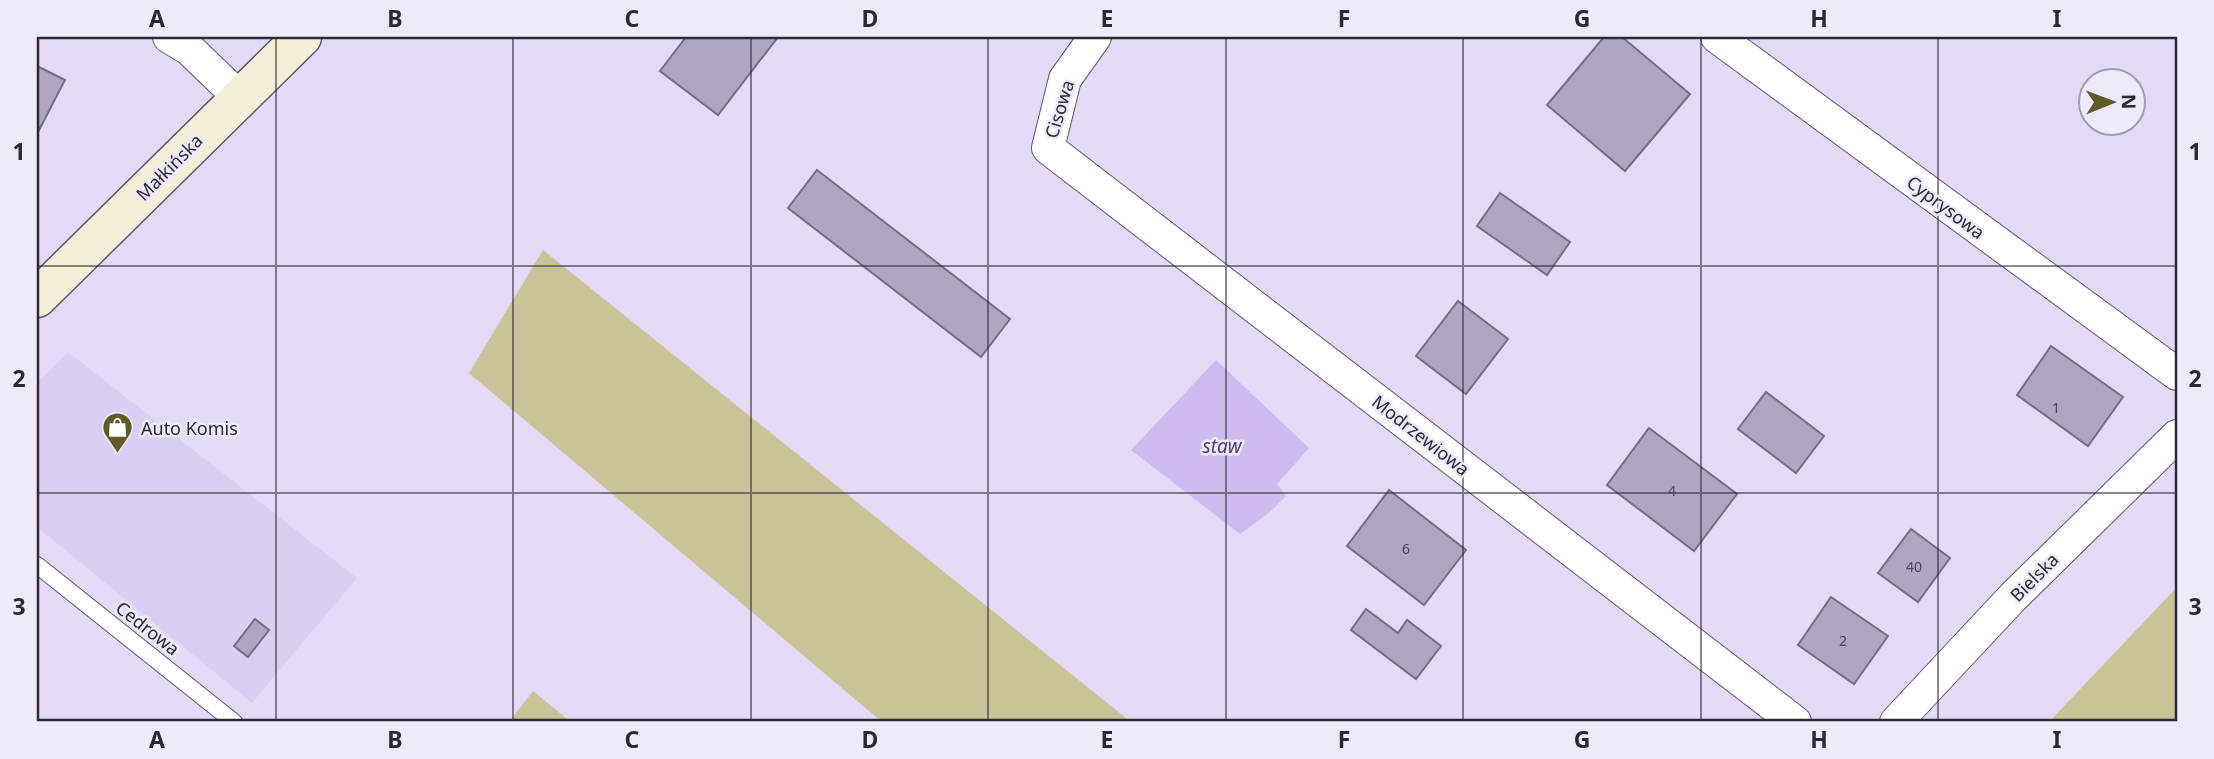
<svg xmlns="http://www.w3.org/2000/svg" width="2214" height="759" font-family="'Noto Sans',sans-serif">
  <rect width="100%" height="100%" fill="#e4daf8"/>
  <!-- built -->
  <path fill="#dacef3" d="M 68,352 L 357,578 L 252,703 L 37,527 L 37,383 Z"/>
  <!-- green -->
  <path fill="#c9c397" d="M 543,250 L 1131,722 L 882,722 L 469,373 Z
    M 2177,587 L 2177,722 L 2049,722 Z
    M 533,691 L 571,722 L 509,722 Z"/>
  <!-- water -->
  <path fill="#cdbbf0" d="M 1216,360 L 1309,448 L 1277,484 L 1286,496 L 1270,512 L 1240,534 L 1131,450 Z"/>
  <!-- building -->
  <path fill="#b0a6c3" stroke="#766d88" stroke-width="2" d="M 686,37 L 778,37 L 718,115 L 660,71 Z
    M 1604,37 L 1622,37 L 1690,94 L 1625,171 L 1547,105 Z
    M 37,66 L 65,80 L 37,134 Z
    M 817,170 L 1010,319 L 981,357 L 788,208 Z
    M 1500,193 L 1570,242 L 1547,275 L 1477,226 Z
    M 1458,301 L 1508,339 L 1466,394 L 1416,356 Z
    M 2051,346 L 2123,397 L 2088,446 L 2017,395 Z
    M 1766,392 L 1824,436 L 1796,473 L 1738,429 Z
    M 1649,428 L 1737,494 L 1694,551 L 1607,485 Z
    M 1389,490 L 1466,550 L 1424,605 L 1347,546 Z
    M 1911,529 L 1950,558 L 1918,602 L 1878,573 Z
    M 1831,597 L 1888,636 L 1854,684 L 1798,645 Z
    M 1366,609 L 1398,633 L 1407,620 L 1441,646 L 1416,679 L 1351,630 Z
    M 255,619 L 269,630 L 248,657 L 234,646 Z"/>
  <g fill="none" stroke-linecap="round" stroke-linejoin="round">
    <defs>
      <path id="lane" d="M 37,565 L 234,722"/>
      <path id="street" d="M 169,37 L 189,49 L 239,97
        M 1095,37 L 1065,79 L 1048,148 L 1795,722
        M 1717,37 L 2177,374
        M 1896,722 L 2013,597 L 2177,436"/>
      <path id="secondary" d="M 37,298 L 302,37"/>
    </defs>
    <!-- lane casing -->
    <use href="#lane" stroke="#5e556f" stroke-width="18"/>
    <!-- street casing -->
    <use href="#street" stroke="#5e556f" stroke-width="34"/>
    <!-- secondary casing -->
    <use href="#secondary" stroke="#5e556f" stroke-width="41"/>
    <!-- lane -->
    <use href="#lane" stroke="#fff" stroke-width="16"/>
    <!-- street -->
    <use href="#street" stroke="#fff" stroke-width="32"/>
    <!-- secondary -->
    <use href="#secondary" stroke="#f4f0d8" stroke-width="38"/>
  </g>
  <!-- grid -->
  <path fill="none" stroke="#2c2834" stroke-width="2" stroke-opacity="0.55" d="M 276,37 L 276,722M 513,37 L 513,722M 751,37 L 751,722M 988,37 L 988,722M 1226,37 L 1226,722M 1463,37 L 1463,722M 1701,37 L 1701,722M 1938,37 L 1938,722M 37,266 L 2177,266M 37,493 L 2177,493"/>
  <!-- icons -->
  <defs>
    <symbol id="shop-pin" viewBox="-11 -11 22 30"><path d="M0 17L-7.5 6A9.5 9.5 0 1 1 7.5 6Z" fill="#615926" stroke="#efe9fc"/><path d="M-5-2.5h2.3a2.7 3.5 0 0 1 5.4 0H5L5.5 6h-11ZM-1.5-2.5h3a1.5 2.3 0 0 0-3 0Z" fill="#fff"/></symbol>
  </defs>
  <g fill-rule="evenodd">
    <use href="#shop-pin" x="100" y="410" width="35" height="47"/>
  </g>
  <g text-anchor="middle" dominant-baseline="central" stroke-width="5" stroke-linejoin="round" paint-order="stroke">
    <!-- number labels -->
    <g font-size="14" fill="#4d4858">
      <text x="2056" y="407">1</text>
      <text x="1672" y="490">4</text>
      <text x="1406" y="548">6</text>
      <text x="1914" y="566">40</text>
      <text x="1843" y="640">2</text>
    </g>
    <!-- street labels -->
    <g font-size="18" fill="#2c2834" stroke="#efe9fc">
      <text transform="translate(1059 109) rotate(-73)">Cisowa</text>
      <text transform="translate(169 167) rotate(-45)">Małkińska</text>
      <text transform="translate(1946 207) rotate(37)">Cyprysowa</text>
      <text transform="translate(1421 435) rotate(38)">Modrzewiowa</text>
      <text transform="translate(2034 577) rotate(-45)">Bielska</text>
      <text transform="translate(148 628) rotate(38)">Cedrowa</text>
    </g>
    <!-- poi labels -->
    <g font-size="18" fill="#2c2834" stroke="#efe9fc" text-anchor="start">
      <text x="141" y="428">Auto Komis</text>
    </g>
    <!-- water labels -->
    <g font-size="19" font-style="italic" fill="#4f3675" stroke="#efe9fc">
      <text x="1222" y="446">staw</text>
    </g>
  </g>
  <!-- border -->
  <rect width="2214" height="759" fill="none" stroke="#efe9fc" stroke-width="77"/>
  <!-- north arrow -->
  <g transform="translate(2112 102) rotate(89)"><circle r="33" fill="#efe9fc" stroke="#a19cac" stroke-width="2"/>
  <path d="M0-5L12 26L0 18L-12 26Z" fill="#615926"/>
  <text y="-10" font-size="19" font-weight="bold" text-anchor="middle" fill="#2c2834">N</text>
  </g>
  <rect x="38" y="38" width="2138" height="682" fill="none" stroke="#2c2834" stroke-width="2.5"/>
  <g font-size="23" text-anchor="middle" font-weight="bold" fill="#2c2834">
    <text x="157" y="27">A</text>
    <text x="395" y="27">B</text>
    <text x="632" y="27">C</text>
    <text x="870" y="27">D</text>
    <text x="1107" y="27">E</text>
    <text x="1344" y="27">F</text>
    <text x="1582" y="27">G</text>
    <text x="1819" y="27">H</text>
    <text x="2057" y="27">I</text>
    <text x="19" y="160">1</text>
    <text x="2195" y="160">1</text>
    <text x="19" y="387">2</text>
    <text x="2195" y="387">2</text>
    <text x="19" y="615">3</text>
    <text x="2195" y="615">3</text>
    <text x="157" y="748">A</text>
    <text x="395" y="748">B</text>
    <text x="632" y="748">C</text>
    <text x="870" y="748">D</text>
    <text x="1107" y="748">E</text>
    <text x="1344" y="748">F</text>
    <text x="1582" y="748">G</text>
    <text x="1819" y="748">H</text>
    <text x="2057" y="748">I</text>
  </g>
</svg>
